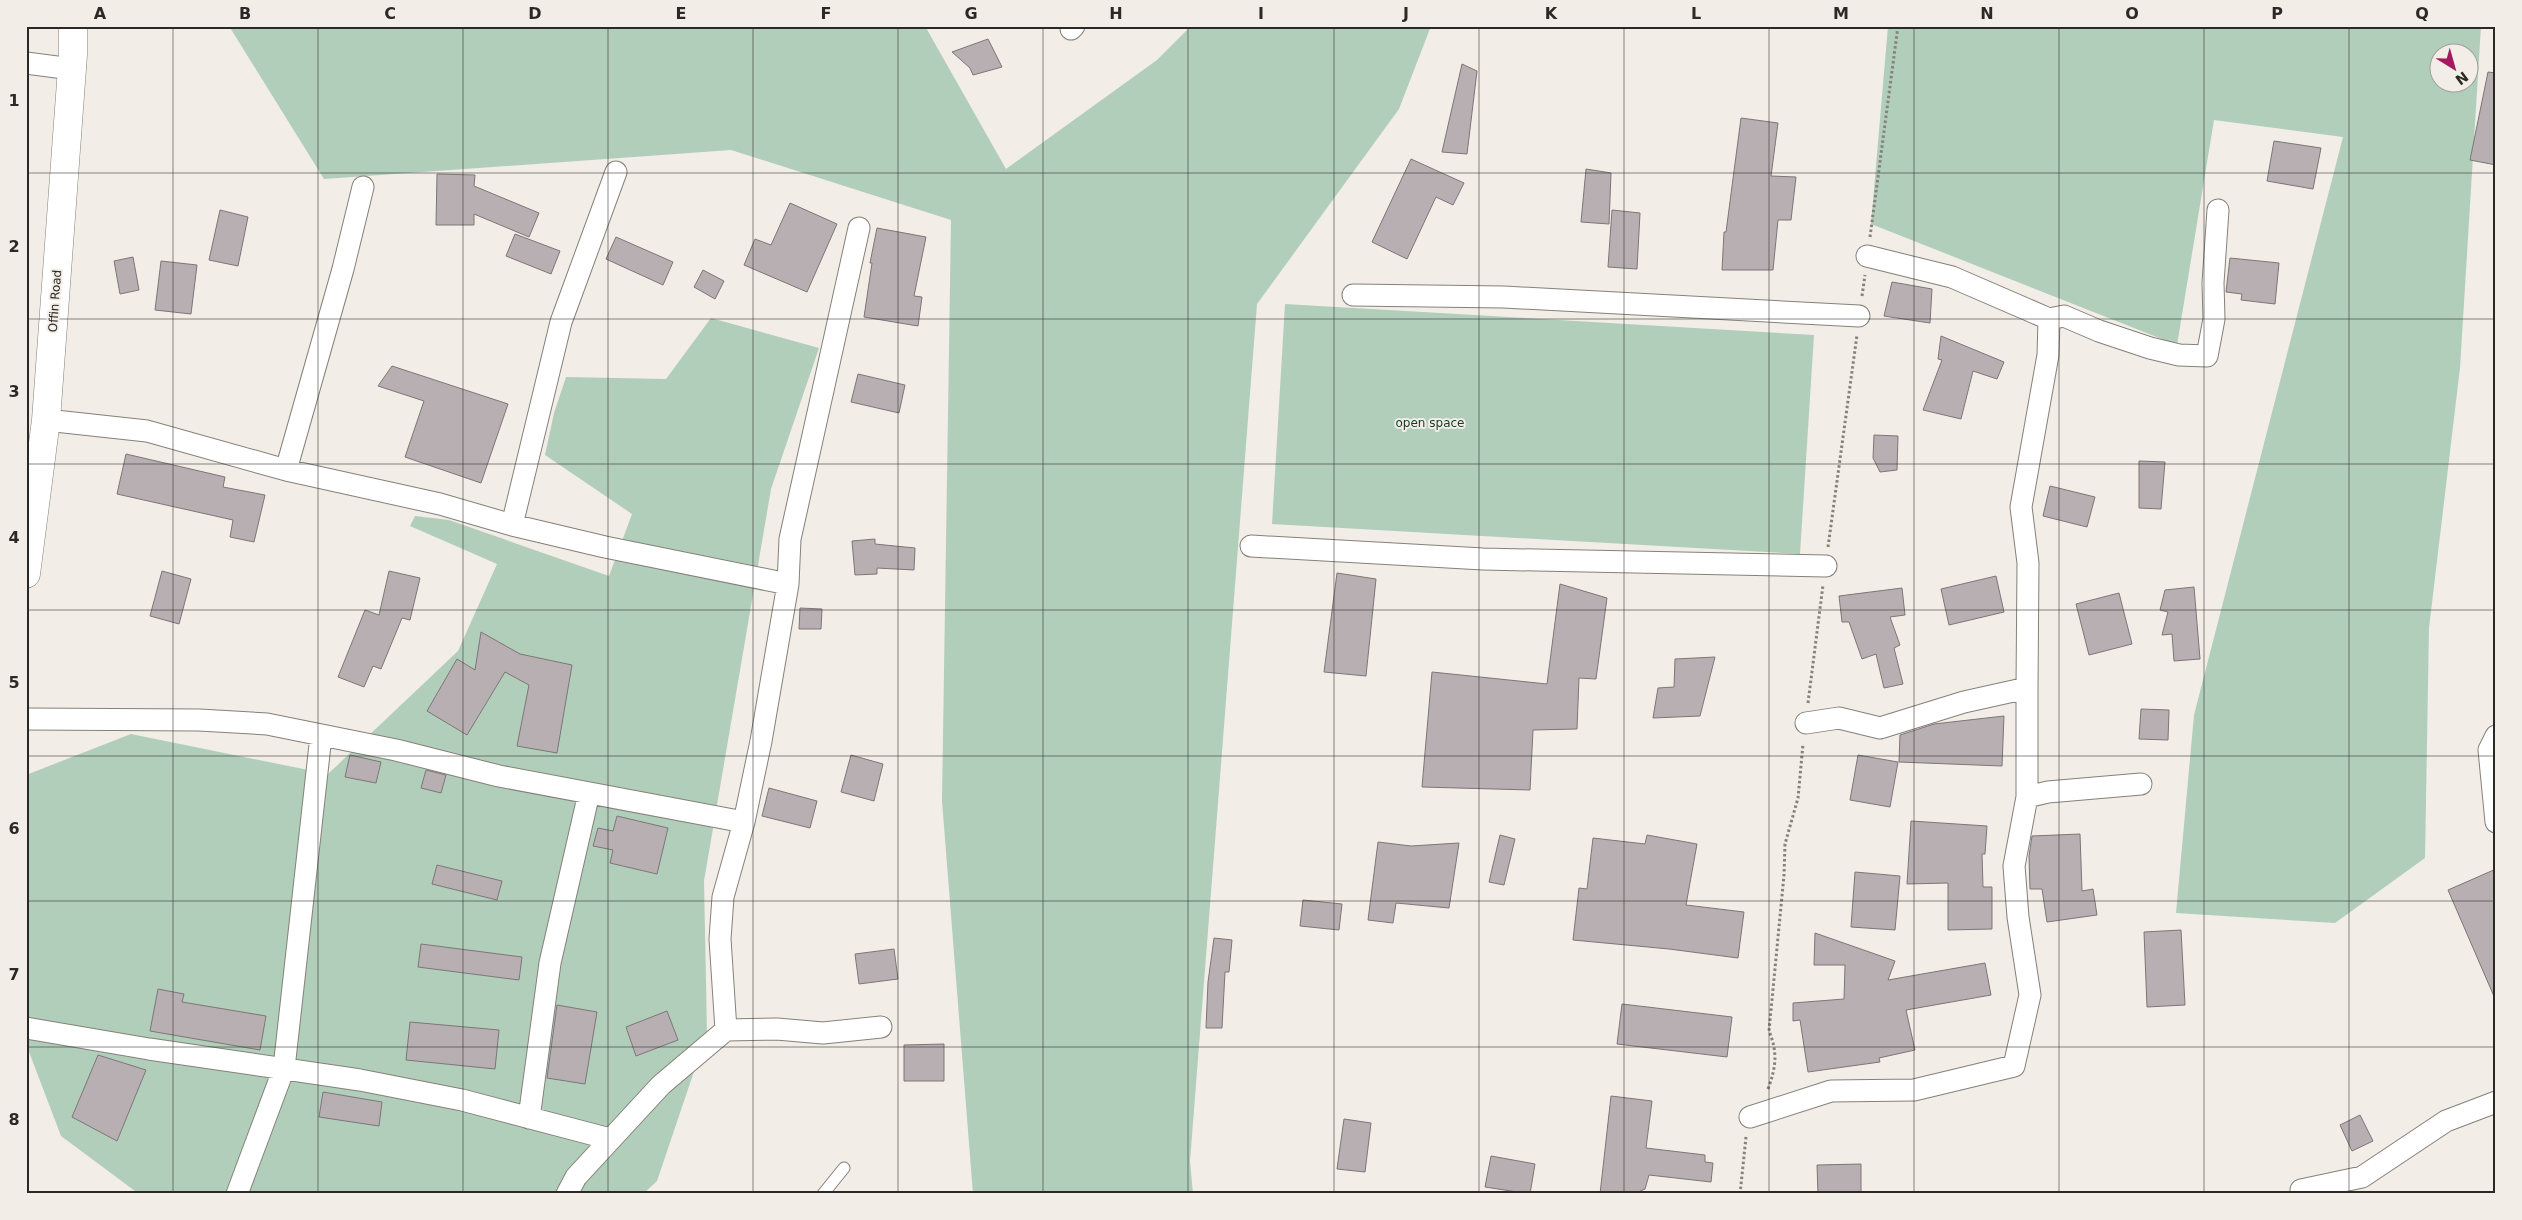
<svg xmlns="http://www.w3.org/2000/svg" width="2522" height="1220" font-family="'DejaVu Sans',sans-serif">
  <rect width="100%" height="100%" fill="#f2ede6"/>
  <!-- green -->
  <path fill="#b1ceba" fill-rule="evenodd" d="M 229,26 L 925,26 L 1006,169 L 1157,60 L 1191,26 L 1431,26 L 1399,109 L 1257,304 L 1190,1161 L 1193,1194 L 973,1194 L 942,801 L 951,220 L 731,150 L 324,179 Z
    M 1888,26 L 2481,26 L 2460,368 L 2429,628 L 2425,858 L 2335,923 L 2176,913 L 2194,715 L 2343,137 L 2214,120 L 2177,345 L 1871,224 ZM 2440,52 L 2470,52 L 2470,82 L 2440,82 Z
    M 1285,304 L 1814,335 L 1800,554 L 1272,524 Z
    M 711,318 L 819,348 L 771,489 L 704,881 L 707,1033 L 657,1181 L 643,1194 L 139,1194 L 61,1136 L 26,1044 L 26,775 L 131,734 L 328,774 L 458,651 L 497,564 L 410,526 L 415,516 L 449,520 L 609,576 L 632,514 L 545,455 L 554,413 L 566,377 L 666,379 Z"/>
  <!-- building -->
  <path fill="#b7afb2" stroke="#7d7679" d="M 988,39 L 1002,67 L 973,75 L 970,68 L 952,52 Z
    M 1462,64 L 1477,71 L 1467,154 L 1442,152 Z
    M 2488,72 L 2496,73 L 2496,165 L 2470,160 Z
    M 1741,118 L 1778,123 L 1771,176 L 1796,177 L 1791,220 L 1778,220 L 1773,270 L 1722,270 L 1724,232 L 1726,232 Z
    M 2274,141 L 2321,148 L 2313,189 L 2267,181 Z
    M 1411,159 L 1464,183 L 1453,205 L 1436,197 L 1407,259 L 1372,242 Z
    M 1586,169 L 1611,173 L 1609,224 L 1581,222 Z
    M 437,174 L 475,175 L 474,186 L 539,213 L 529,237 L 474,214 L 474,225 L 436,225 Z
    M 790,203 L 837,224 L 807,292 L 744,265 L 755,239 L 771,245 Z
    M 220,210 L 248,217 L 238,266 L 209,260 Z
    M 1612,210 L 1640,213 L 1637,269 L 1608,267 Z
    M 877,228 L 926,237 L 914,296 L 922,297 L 918,326 L 864,317 L 872,263 L 870,263 Z
    M 515,234 L 560,251 L 551,274 L 506,256 Z
    M 616,237 L 673,262 L 663,285 L 606,259 Z
    M 133,257 L 139,290 L 120,294 L 114,261 Z
    M 2230,258 L 2279,263 L 2275,304 L 2241,300 L 2242,294 L 2226,292 Z
    M 161,261 L 197,265 L 191,314 L 155,310 Z
    M 703,270 L 724,281 L 715,299 L 694,287 Z
    M 1892,282 L 1932,289 L 1930,323 L 1884,316 Z
    M 1941,336 L 2004,362 L 1997,379 L 1973,371 L 1961,419 L 1923,410 L 1942,360 L 1938,359 Z
    M 392,366 L 508,404 L 481,483 L 405,457 L 424,401 L 378,386 Z
    M 858,374 L 905,385 L 899,413 L 851,402 Z
    M 1874,435 L 1898,436 L 1897,470 L 1880,472 L 1873,458 Z
    M 126,454 L 225,477 L 223,487 L 265,495 L 254,542 L 230,537 L 233,520 L 117,494 Z
    M 2139,461 L 2165,462 L 2161,509 L 2139,508 Z
    M 2050,486 L 2095,497 L 2087,527 L 2043,516 Z
    M 875,539 L 875,544 L 915,548 L 914,570 L 877,568 L 877,574 L 855,575 L 852,541 Z
    M 162,571 L 191,579 L 179,624 L 150,616 Z
    M 389,571 L 420,578 L 410,620 L 402,618 L 381,669 L 373,666 L 364,687 L 338,677 L 365,610 L 379,615 Z
    M 1337,573 L 1376,579 L 1366,676 L 1324,672 Z
    M 1996,576 L 2004,612 L 1949,625 L 1941,589 Z
    M 1560,584 L 1607,598 L 1596,679 L 1579,678 L 1577,729 L 1533,730 L 1530,790 L 1422,787 L 1432,672 L 1547,684 Z
    M 2194,587 L 2200,659 L 2174,661 L 2172,634 L 2162,635 L 2168,612 L 2160,610 L 2165,590 Z
    M 1902,588 L 1905,615 L 1890,617 L 1900,645 L 1894,648 L 1903,684 L 1884,688 L 1876,654 L 1862,659 L 1849,622 L 1842,622 L 1839,596 Z
    M 2119,593 L 2132,644 L 2089,655 L 2076,604 Z
    M 800,608 L 822,609 L 821,629 L 799,629 Z
    M 481,632 L 520,654 L 572,665 L 557,753 L 517,746 L 529,685 L 505,672 L 467,735 L 427,711 L 457,659 L 475,670 Z
    M 1715,657 L 1700,716 L 1653,718 L 1658,688 L 1674,687 L 1675,659 Z
    M 2141,709 L 2169,710 L 2168,740 L 2139,739 Z
    M 2004,716 L 2002,766 L 1899,762 L 1900,735 L 1934,724 Z
    M 350,755 L 381,762 L 376,783 L 345,777 Z
    M 851,755 L 883,764 L 874,801 L 841,792 Z
    M 1858,755 L 1898,762 L 1890,807 L 1850,800 Z
    M 426,770 L 446,775 L 441,793 L 421,788 Z
    M 769,788 L 817,801 L 810,828 L 762,816 Z
    M 617,816 L 668,828 L 657,874 L 610,863 L 613,850 L 593,846 L 598,828 L 613,831 Z
    M 1911,821 L 1987,826 L 1985,854 L 1982,854 L 1983,887 L 1992,887 L 1992,929 L 1948,930 L 1948,883 L 1907,884 Z
    M 2080,834 L 2082,891 L 2093,889 L 2097,915 L 2047,922 L 2042,889 L 2030,889 L 2029,856 L 2032,836 Z
    M 1500,835 L 1515,839 L 1504,885 L 1489,882 Z
    M 1647,835 L 1697,844 L 1686,905 L 1744,912 L 1738,958 L 1669,949 L 1573,940 L 1579,888 L 1587,889 L 1593,838 L 1645,844 Z
    M 1378,842 L 1411,846 L 1459,843 L 1449,908 L 1396,903 L 1393,923 L 1368,920 Z
    M 437,865 L 502,881 L 497,900 L 432,884 Z
    M 2496,869 L 2496,1001 L 2448,890 Z
    M 1855,872 L 1900,876 L 1895,930 L 1851,927 Z
    M 1303,900 L 1342,904 L 1339,930 L 1300,926 Z
    M 2181,930 L 2185,1005 L 2147,1007 L 2144,932 Z
    M 1815,933 L 1895,961 L 1888,980 L 1985,963 L 1991,995 L 1906,1010 L 1915,1050 L 1879,1058 L 1880,1062 L 1808,1072 L 1800,1020 L 1793,1021 L 1793,1003 L 1844,999 L 1845,965 L 1814,965 Z
    M 1214,938 L 1232,940 L 1229,972 L 1225,972 L 1222,1028 L 1206,1028 L 1208,982 Z
    M 421,944 L 522,957 L 519,980 L 418,967 Z
    M 894,949 L 898,979 L 859,984 L 855,954 Z
    M 158,989 L 184,994 L 182,1002 L 266,1016 L 260,1050 L 150,1031 Z
    M 1622,1004 L 1732,1017 L 1727,1057 L 1617,1044 Z
    M 557,1005 L 597,1012 L 585,1084 L 547,1078 Z
    M 667,1011 L 678,1040 L 636,1056 L 626,1027 Z
    M 410,1022 L 499,1030 L 495,1069 L 406,1060 Z
    M 944,1044 L 944,1081 L 904,1081 L 904,1045 Z
    M 98,1055 L 146,1070 L 117,1141 L 72,1117 Z
    M 323,1092 L 382,1102 L 379,1126 L 319,1117 Z
    M 1611,1096 L 1652,1101 L 1646,1148 L 1705,1155 L 1705,1162 L 1713,1163 L 1711,1182 L 1649,1175 L 1645,1189 L 1634,1194 L 1600,1194 Z
    M 2360,1115 L 2373,1141 L 2352,1151 L 2340,1125 Z
    M 1344,1119 L 1371,1123 L 1365,1172 L 1337,1169 Z
    M 1491,1156 L 1535,1164 L 1530,1194 L 1485,1187 Z
    M 1861,1164 L 1861,1194 L 1818,1194 L 1817,1165 Z"/>
  <g fill="none" stroke-linecap="round" stroke-linejoin="round">
    <defs>
      <path id="lane" d="M 823,1194 L 844,1168"/>
      <path id="street" d="M 1071,29 L 1074,26
        M 26,63 L 72,69
        M 1867,256 L 1952,277 L 2049,319 L 2048,355 L 2021,507 L 2028,563 L 2027,688
        M 1353,295 L 1504,297 L 1859,316
        M 2049,319 L 2064,316 L 2099,331 L 2150,348 L 2179,355 L 2207,356 L 2214,319 L 2213,283 L 2218,210
        M 46,420 L 147,431 L 286,470 L 440,504 L 512,525 L 605,547 L 788,584
        M 286,470 L 343,269 L 363,187
        M 512,525 L 561,322 L 616,172
        M 1251,546 L 1483,559 L 1826,566
        M 26,719 L 199,720 L 267,724 L 396,750 L 499,776 L 744,822
        M 2496,736 L 2489,750 L 2496,822
        M 2027,797 L 2048,792 L 2141,784
        M 26,1028 L 149,1049 L 360,1080 L 462,1100 L 610,1139
        M 726,1030 L 720,939 L 723,897 L 744,822 L 761,741 L 788,584 L 790,539 L 859,228
        M 1750,1117 L 1831,1091 L 1914,1090 L 2014,1066 L 2030,995 L 2018,917 L 2014,866 L 2027,797 L 2027,688 L 1964,702 L 1880,728 L 1839,718 L 1806,723
        M 529,1118 L 550,963 L 589,793
        M 2301,1190 L 2362,1177 L 2446,1121 L 2496,1102
        M 237,1194 L 284,1068 L 321,736
        M 567,1194 L 576,1177 L 661,1085 L 726,1030 L 777,1029 L 823,1033 L 881,1027"/>
      <path id="secondary" d="M 26,574 L 46,420 L 73,55 L 73,26"/>
    </defs>
    <!-- lane casing -->
    <use href="#lane" stroke="#85807a" stroke-width="13"/>
    <!-- street casing -->
    <use href="#street" stroke="#85807a" stroke-width="23"/>
    <!-- secondary casing -->
    <use href="#secondary" stroke="#85807a" stroke-width="29"/>
    <!-- path -->
    <path stroke="#85817d" stroke-width="3" stroke-dasharray="2.5 2.5" stroke-linecap="butt" d="M 1870,237 L 1898,26
      M 1862,296 L 1865,275
      M 1828,547 L 1857,335
      M 1808,703 L 1823,585
      M 1768,1089 C 1776,1067 1778,1053 1769,1031 L 1784,875 L 1785,844 L 1798,798 L 1803,744
      M 1740,1194 L 1746,1137"/>
    <!-- lane -->
    <use href="#lane" stroke="#fff" stroke-width="11"/>
    <!-- street -->
    <use href="#street" stroke="#fff" stroke-width="21"/>
    <!-- secondary -->
    <use href="#secondary" stroke="#fff" stroke-width="28"/>
  </g>
  <!-- grid -->
  <path fill="none" stroke="#2b2926" stroke-width="1" stroke-opacity="0.55" d="M 173,26 L 173,1194M 318,26 L 318,1194M 463,26 L 463,1194M 608,26 L 608,1194M 753,26 L 753,1194M 898,26 L 898,1194M 1043,26 L 1043,1194M 1188,26 L 1188,1194M 1334,26 L 1334,1194M 1479,26 L 1479,1194M 1624,26 L 1624,1194M 1769,26 L 1769,1194M 1914,26 L 1914,1194M 2059,26 L 2059,1194M 2204,26 L 2204,1194M 2349,26 L 2349,1194M 26,173 L 2496,173M 26,319 L 2496,319M 26,464 L 2496,464M 26,610 L 2496,610M 26,756 L 2496,756M 26,901 L 2496,901M 26,1047 L 2496,1047"/>
  <g text-anchor="middle" dominant-baseline="central" stroke-width="4" stroke-linejoin="round" paint-order="stroke">
    <!-- street labels -->
    <g font-size="12" fill="#2b2926" stroke="#f2ede6">
      <text transform="translate(55 301) rotate(-86)">Offin Road</text>
    </g>
    <!-- park labels -->
    <g font-size="12" fill="#0f3d23" stroke="#f2ede6">
      <text x="1430" y="423">open space</text>
    </g>
  </g>
  <!-- border -->
  <rect width="2522" height="1220" fill="none" stroke="#f2ede6" stroke-width="55"/>
  <!-- north arrow -->
  <g transform="translate(2454 68) rotate(143)"><circle r="24" fill="#f2ede6" stroke="#a29f99"/>
  <path d="M0-4L9 19L0 12L-9 19Z" fill="#a31860"/>
  <text y="-8" font-size="14" font-weight="bold" text-anchor="middle" fill="#2b2926">N</text>
  </g>
  <rect x="28" y="28" width="2466" height="1164" fill="none" stroke="#2b2926" stroke-width="2"/>
  <g font-size="16" text-anchor="middle" font-weight="bold" fill="#2b2926">
    <text x="100" y="19">A</text>
    <text x="245" y="19">B</text>
    <text x="390" y="19">C</text>
    <text x="535" y="19">D</text>
    <text x="681" y="19">E</text>
    <text x="826" y="19">F</text>
    <text x="971" y="19">G</text>
    <text x="1116" y="19">H</text>
    <text x="1261" y="19">I</text>
    <text x="1406" y="19">J</text>
    <text x="1551" y="19">K</text>
    <text x="1696" y="19">L</text>
    <text x="1841" y="19">M</text>
    <text x="1987" y="19">N</text>
    <text x="2132" y="19">O</text>
    <text x="2277" y="19">P</text>
    <text x="2422" y="19">Q</text>
    <text x="14" y="106">1</text>
    <text x="14" y="252">2</text>
    <text x="14" y="397">3</text>
    <text x="14" y="543">4</text>
    <text x="14" y="688">5</text>
    <text x="14" y="834">6</text>
    <text x="14" y="980">7</text>
    <text x="14" y="1125">8</text>
  </g>
</svg>
